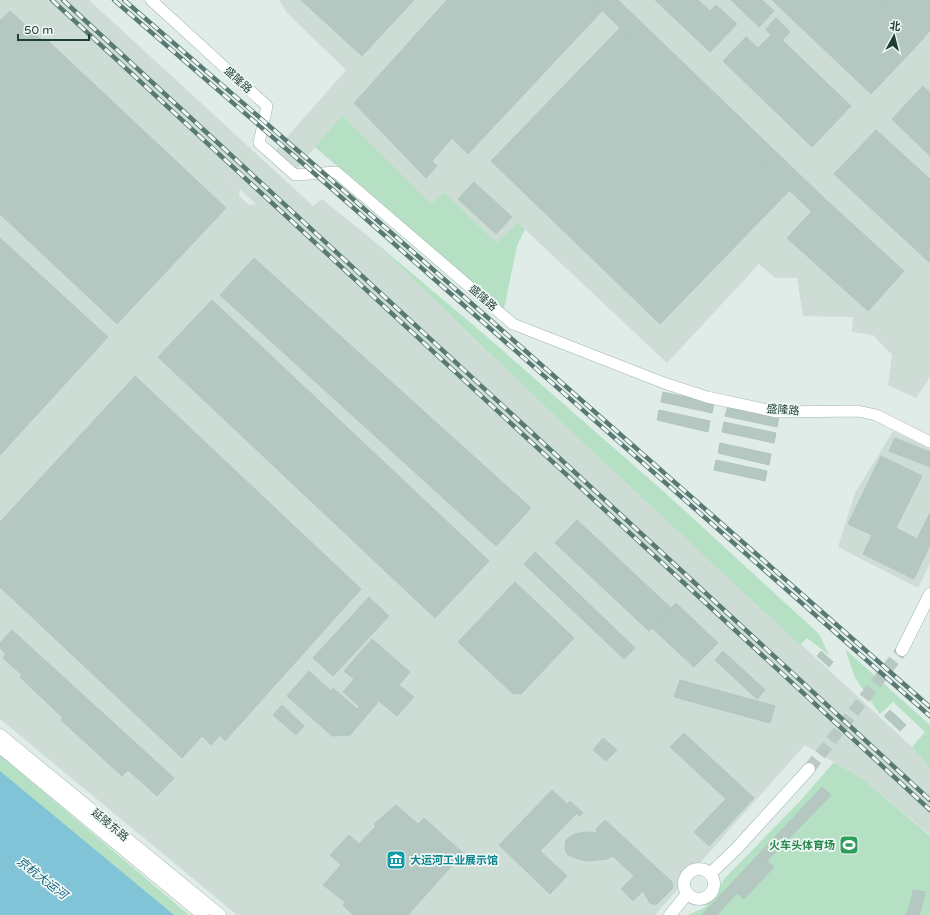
<svg xmlns="http://www.w3.org/2000/svg" width="930" height="915" font-family="'Varela Round','Noto Sans SC',sans-serif">
  <rect width="100%" height="100%" fill="#dfece7"/>
  <!-- built -->
  <path fill="#cedcd6" fill-rule="evenodd" d="M 0,0 L 89,0 L 313,206 L 322,199 L 370,238 L 558,419 L 912,747 L 930,768 L 930,835 L 864,780 L 805,745 L 713,848 L 655,915 L 237,915 L 0,719 ZM 220,171 L 256,204 L 249,205 L 239,196 L 240,190 Z
    M 279,0 L 930,0 L 930,377 L 916,398 L 888,385 L 892,355 L 873,335 L 852,332 L 853,317 L 803,316 L 797,278 L 775,278 L 759,264 L 667,363 L 517,222 L 497,243 L 444,192 L 431,205 L 342,115 L 295,171 L 274,152 L 346,70 L 287,13 Z
    M 893,431 L 930,449 L 930,563 L 918,588 L 838,547 L 855,493 Z"/>
  <!-- green -->
  <path fill="#b6e0c4" d="M 342,115 L 431,204 L 444,192 L 497,243 L 517,222 L 525,229 L 517,246 L 504,309 L 315,147 Z
    M 370,238 L 485,335 L 662,490 L 819,634 L 829,655 L 807,638 L 800,645 L 558,419 Z
    M 845,649 L 930,725 L 930,768 L 912,747 L 925,732 L 893,702 L 880,714 L 855,678 Z
    M 0,755 L 189,915 L 164,915 L 0,781 Z
    M 834,762 L 864,780 L 930,836 L 930,915 L 688,915 L 704,908 L 718,891 L 724,879 L 802,799 Z"/>
  <!-- water -->
  <path fill="#82c4d7" d="M 0,771 L 174,915 L 0,915 Z"/>
  <!-- building -->
  <path fill="#b5c7c1" stroke="#b1c6bf" d="M 301,0 L 414,0 L 362,56 Z
    M 447,0 L 591,0 L 602,11 L 468,154 L 452,138 L 432,161 L 437,166 L 426,178 L 354,103 Z
    M 591,0 L 618,0 L 824,198 L 811,211 Z
    M 655,0 L 698,0 L 710,11 L 716,5 L 737,24 L 710,52 Z
    M 731,0 L 762,0 L 774,11 L 759,27 Z
    M 772,0 L 882,0 L 923,39 L 871,94 Z
    M 882,0 L 930,0 L 930,30 L 923,39 Z
    M 10,11 L 44,42 L 48,41 L 226,208 L 117,324 L 0,214 L 0,19 L 1,20 Z
    M 776,18 L 790,32 L 782,40 L 851,106 L 812,147 L 723,61 L 746,37 L 758,48 L 771,35 L 766,29 Z
    M 620,28 L 789,191 L 660,324 L 491,161 Z
    M 923,86 L 930,93 L 930,156 L 892,119 Z
    M 876,130 L 930,179 L 929,262 L 834,174 Z
    M 474,182 L 512,217 L 496,234 L 458,199 Z
    M 824,198 L 904,271 L 868,311 L 787,238 Z
    M 0,238 L 108,337 L 0,455 Z
    M 254,258 L 531,508 L 496,546 L 220,295 Z
    M 212,300 L 489,561 L 435,618 L 158,357 Z
    M 135,376 L 361,589 L 225,741 L 220,735 L 211,745 L 202,736 L 182,758 L 0,587 L 0,522 Z
    M 663,392 L 714,403 L 712,413 L 661,402 Z
    M 728,406 L 779,417 L 777,427 L 725,416 Z
    M 659,410 L 710,421 L 708,432 L 657,420 Z
    M 724,422 L 776,433 L 774,443 L 722,432 Z
    M 895,438 L 930,452 L 930,467 L 889,451 Z
    M 720,443 L 771,454 L 769,465 L 718,453 Z
    M 881,456 L 922,476 L 896,528 L 917,539 L 930,513 L 930,545 L 914,579 L 863,554 L 872,535 L 848,524 Z
    M 716,460 L 767,471 L 765,481 L 714,470 Z
    M 577,520 L 671,608 L 649,631 L 555,543 Z
    M 535,552 L 635,648 L 624,659 L 524,564 Z
    M 515,582 L 574,638 L 521,694 L 512,693 L 458,642 Z
    M 369,597 L 389,616 L 333,676 L 313,658 Z
    M 676,603 L 718,643 L 694,667 L 652,628 Z
    M 12,630 L 174,778 L 157,796 L 128,770 L 122,776 L 61,720 L 63,718 L 20,677 L 22,675 L 3,658 L 6,654 L 0,648 L 0,643 Z
    M 372,639 L 410,672 L 399,685 L 414,697 L 397,716 L 379,701 L 350,735 L 332,736 L 287,696 L 309,671 L 331,691 L 333,688 L 357,709 L 368,697 L 367,696 L 359,706 L 343,692 L 354,679 L 344,671 Z
    M 723,651 L 765,690 L 757,699 L 715,660 Z
    M 821,651 L 833,662 L 829,667 L 817,656 Z
    M 680,680 L 775,706 L 770,723 L 674,697 Z
    M 282,705 L 304,726 L 296,735 L 273,715 Z
    M 890,710 L 906,725 L 900,731 L 884,716 Z
    M 684,733 L 754,798 L 709,846 L 694,832 L 726,799 L 670,747 Z
    M 603,738 L 617,750 L 606,761 L 593,750 Z
    M 822,787 L 831,795 L 767,861 L 759,854 Z
    M 552,790 L 567,804 L 570,801 L 583,813 L 579,816 L 577,813 L 540,851 L 567,876 L 550,894 L 499,845 Z
    M 396,805 L 418,824 L 424,818 L 463,853 L 408,915 L 353,915 L 343,905 L 345,902 L 323,885 L 341,865 L 330,855 L 349,835 L 359,844 L 376,826 L 374,824 Z
    M 605,820 L 671,881 L 673,885 L 672,889 L 656,905 L 650,903 L 643,891 L 633,901 L 621,889 L 634,876 L 613,856 L 607,859 L 586,861 L 575,858 L 567,854 L 565,847 L 566,840 L 574,834 L 586,832 L 598,833 L 596,829 Z
    M 759,854 L 774,867 L 744,899 L 729,886 Z
    M 729,886 L 737,893 L 717,915 L 702,915 Z
    M 913,890 L 925,892 L 921,910 L 918,915 L 906,915 L 911,902 Z"/>
  <g fill="none" stroke-linecap="round" stroke-linejoin="round">
    <!-- secondary-tunnel -->
    <path stroke="#b9c9c4" stroke-width="12" stroke-dasharray="12 6" stroke-linecap="butt" d="M 809,769 L 902,650"/>
    <defs>
      <path id="street" d="M 151,0 L 267,106 L 259,143 L 295,175 L 336,172 L 513,324 L 664,383 L 707,397 L 777,412 L 858,411 L 876,415 L 930,442"/>
      <path id="secondary" d="M 902,650 L 930,594
        M 0,735 L 220,915
        M 0,747 L 203,915
        M684 884a15 15 0 1 1 30 0a15 15 0 1 1-30 0Z
        M 710,874 L 737,848 L 809,769
        M 670,915 L 687,894"/>
    </defs>
    <!-- street casing -->
    <use href="#street" stroke="#a2b4af" stroke-width="12"/>
    <!-- secondary casing -->
    <use href="#secondary" stroke="#9db9b1" stroke-width="13"/>
    <!-- street -->
    <use href="#street" stroke="#fff" stroke-width="11"/>
    <!-- secondary -->
    <use href="#secondary" stroke="#fff" stroke-width="12"/>
    <defs>
      <path id="rail" d="M 52,0 L 930,810
        M 63,0 L 930,800
        M 114,0 L 307,167 L 930,716
        M 124,0 L 311,162 L 930,707"/>
    </defs>
    <!-- rail casing -->
    <use href="#rail" stroke="#597a73" stroke-width="4.5"/>
    <!-- rail -->
    <use href="#rail" stroke="#f0f8f5" stroke-width="3" stroke-dasharray="9" stroke-linecap="butt"/>
  </g>
  <!-- icons -->
  <defs>
    <symbol id="stadium-square" viewBox="-11 -11 22 22"><rect x="-9" y="-9" width="18" height="18" rx="4" fill="#2e9e5b" stroke="#f0f8f5"/><path d="M0-5a6.5 5 0 1 0 0 10a6.5 5 0 1 0 0-10ZM-3.5-1.8h7v3.6h-7Z" fill="#fff"/></symbol>
    <symbol id="museum-square" viewBox="-11 -11 22 22"><rect x="-9" y="-9" width="18" height="18" rx="4" fill="#0f9aa8" stroke="#f0f8f5"/><path d="M0-6L6-3V-2H-6V-3ZM-5-1h2V3h-2ZM-1-1h2V3h-2ZM3-1h2V3H3ZM-6 4H6V6H-6Z" fill="#fff"/></symbol>
  </defs>
  <g fill-rule="evenodd">
    <use href="#stadium-square" x="838" y="834" width="22" height="22"/>
    <use href="#museum-square" x="385" y="849" width="22" height="22"/>
  </g>
  <g text-anchor="middle" dominant-baseline="central" stroke-width="3.5" stroke-linejoin="round" paint-order="stroke">
    <!-- street labels -->
    <g font-size="11" fill="#1f3e38" stroke="#f0f8f5">
      <text transform="translate(238 80) rotate(42)">盛隆路</text>
      <text transform="translate(483 298) rotate(41)">盛隆路</text>
      <text transform="translate(783 410) rotate(4)">盛隆路</text>
      <text transform="translate(110 825) rotate(39)">延陵东路</text>
    </g>
    <!-- leisure labels -->
    <g font-size="11" font-weight="bold" fill="#27864d" stroke="#f0f8f5" text-anchor="end">
      <text x="835" y="845">火车头体育场</text>
    </g>
    <!-- culture labels -->
    <g font-size="11" font-weight="bold" fill="#0d838f" stroke="#f0f8f5" text-anchor="start">
      <text x="410" y="860">大运河工业展示馆</text>
    </g>
    <!-- water labels -->
    <g font-size="12" font-style="italic" fill="#136680" stroke="#f0f8f5">
      <text transform="translate(42 878) rotate(38)">京杭大运河</text>
    </g>
  </g>
  <!-- north arrow -->
  <g transform="translate(894 36) rotate(7)" stroke="#f0f8f5" stroke-width="3" paint-order="stroke">
  <path d="M0-3L7 15L0 10L-7 15Z" fill="#1f3e38"/>
  <text y="-6" font-size="11" font-weight="bold" text-anchor="middle" fill="#1f3e38">北</text>
  </g>
  <!-- scale -->
  <path d="M18 34v6h71v-6" fill="none" stroke="#1f3e38" stroke-width="2"/>
  <text x="24" y="34" font-size="12" fill="#1f3e38" stroke="#f0f8f5" stroke-width="3" paint-order="stroke">50 m</text>
</svg>
